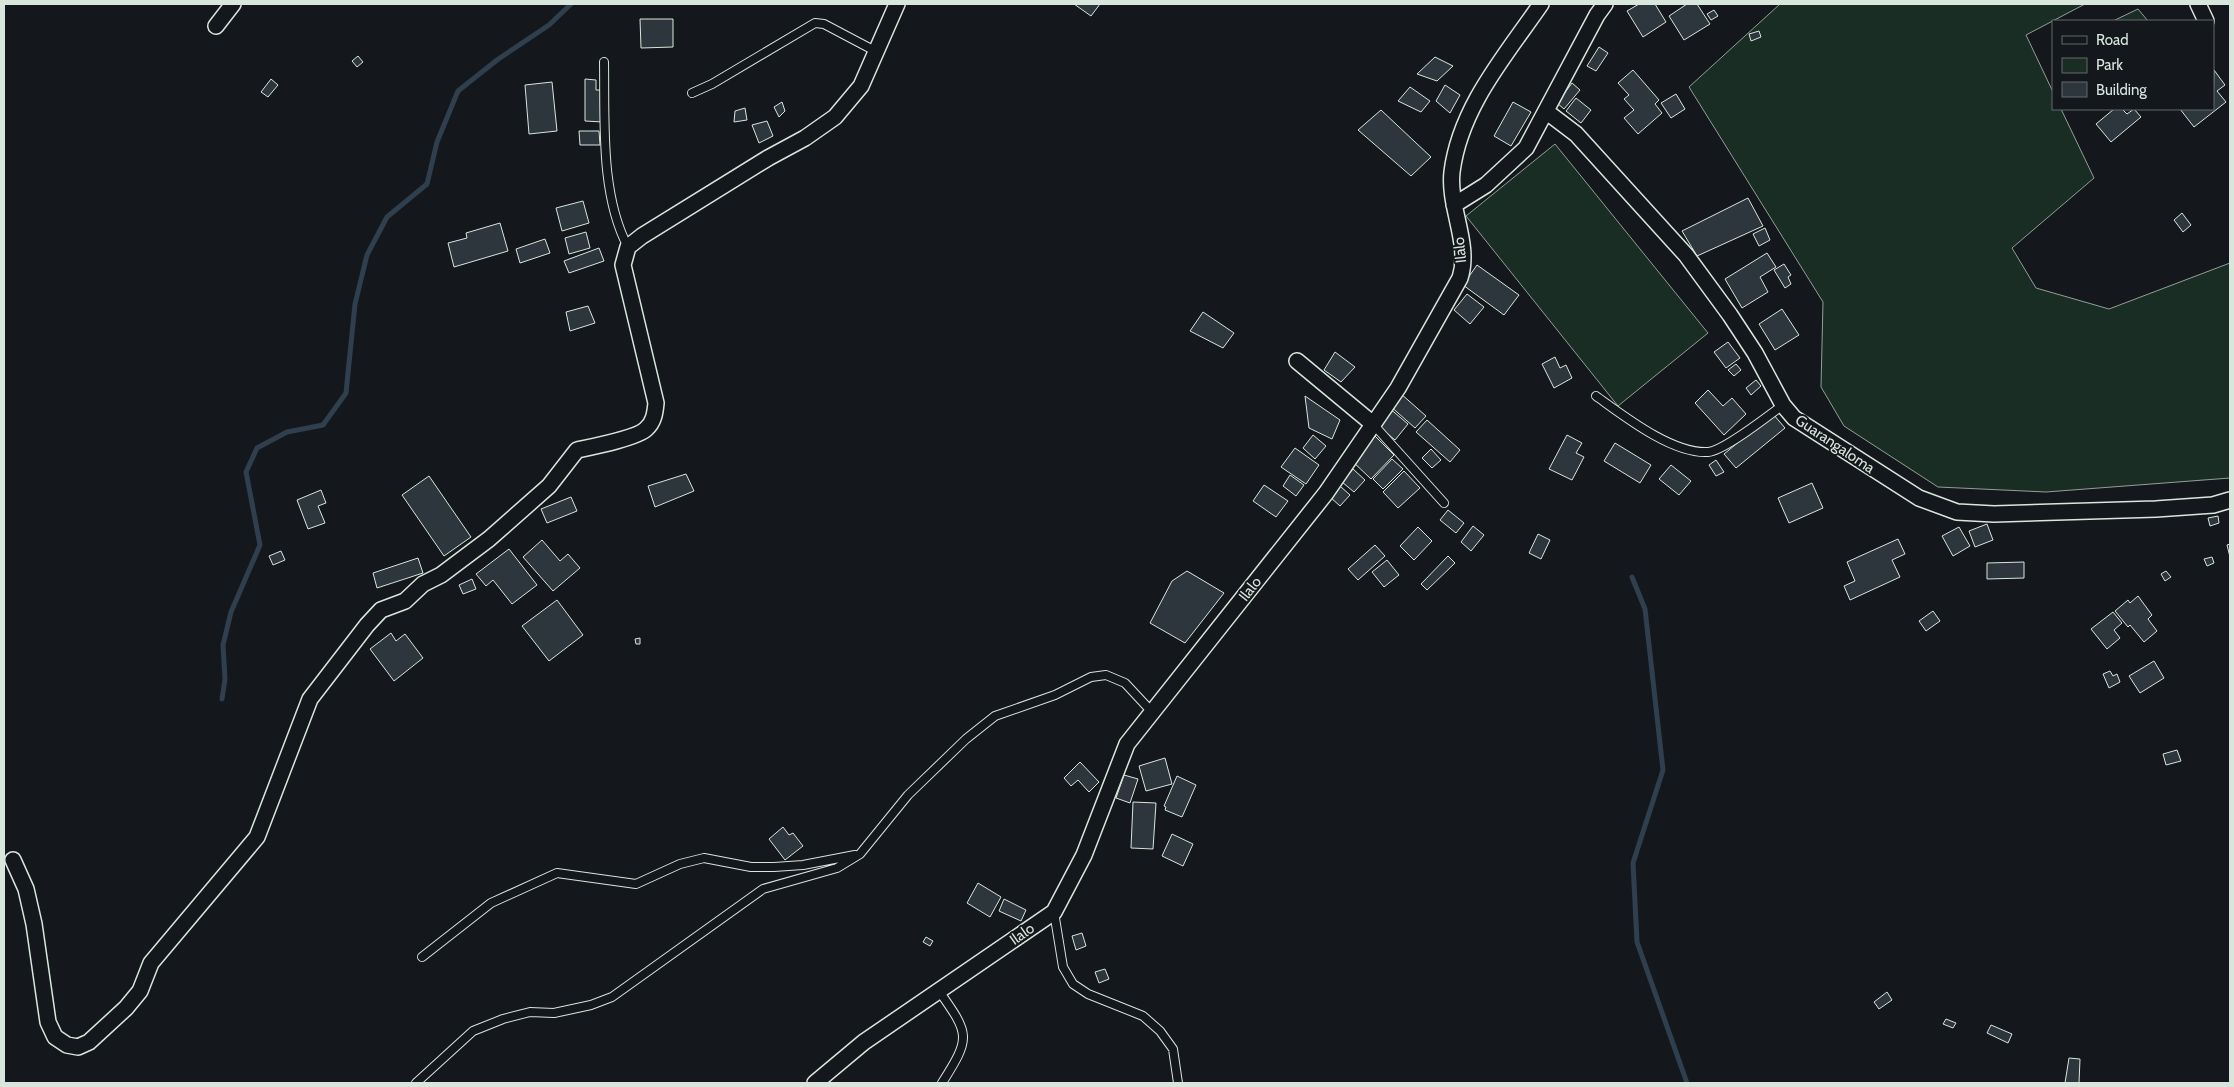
<svg xmlns="http://www.w3.org/2000/svg" width="2234" height="1087" font-family="Cabin,sans-serif">
  <rect width="100%" height="100%" fill="#14181c"/>
  <!-- green -->
  <path fill="#1a2d24" stroke="#939e99" d="M 1780,4 L 2085,4 L 2026,35 L 2053,92 L 2053,109 L 2061,109 L 2094,178 L 2012,248 L 2036,288 L 2109,309 L 2230,263 L 2230,478 L 2046,492 L 1938,487 L 1844,426 L 1821,387 L 1823,302 L 1689,87 Z
    M 2138,9 L 2148,21 L 2113,21 Z
    M 1555,144 L 1708,333 L 1618,406 L 1466,216 Z"/>
  <g fill="none" stroke-linecap="round" stroke-linejoin="round">
    <!-- stream -->
    <path stroke="#2f3f4d" stroke-width="5" d="M 1632,577 L 1645,609 L 1663,770 L 1633,863 L 1637,942 L 1687,1083
      M 222,699 L 225,679 L 223,645 L 231,612 L 260,545 L 246,472 L 257,448 L 287,432 L 323,425 L 346,393 L 355,304 L 367,255 L 387,217 L 427,184 L 437,142 L 458,91 L 497,60 L 549,25 L 571,4"/>
  </g>
  <!-- building -->
  <path fill="#2c363c" stroke="#d8e6dc" d="M 1074,4 L 1100,4 L 1091,16 Z
    M 1639,4 L 1655,4 L 1666,22 L 1643,37 L 1627,11 Z
    M 1687,4 L 1697,4 L 1710,24 L 1684,40 L 1669,16 Z
    M 1714,10 L 1718,16 L 1711,20 L 1707,14 Z
    M 640,19 L 673,19 L 673,47 L 641,48 Z
    M 1759,31 L 1761,37 L 1751,41 L 1749,34 Z
    M 1599,47 L 1608,53 L 1596,71 L 1587,66 Z
    M 358,56 L 363,62 L 357,67 L 352,61 Z
    M 1435,57 L 1453,66 L 1437,81 L 1417,74 Z
    M 1633,70 L 1659,100 L 1655,104 L 1662,113 L 1638,134 L 1624,118 L 1634,110 L 1624,99 L 1629,95 L 1618,83 Z
    M 2214,70 L 2225,85 L 2217,91 L 2226,102 L 2194,127 L 2180,109 L 2213,109 Z
    M 271,79 L 278,85 L 268,97 L 261,92 Z
    M 585,79 L 596,80 L 596,90 L 603,90 L 603,122 L 585,121 Z
    M 552,82 L 557,131 L 529,134 L 525,85 Z
    M 1572,83 L 1580,90 L 1564,109 L 1557,103 Z
    M 1445,85 L 1460,95 L 1450,113 L 1436,101 Z
    M 1410,87 L 1430,101 L 1421,112 L 1398,101 Z
    M 1676,94 L 1685,109 L 1671,118 L 1661,103 Z
    M 1576,98 L 1591,110 L 1581,123 L 1566,111 Z
    M 782,102 L 785,111 L 779,117 L 774,107 Z
    M 1513,102 L 1531,112 L 1511,146 L 1494,136 Z
    M 745,108 L 747,120 L 734,122 L 735,111 Z
    M 2114,109 L 2122,109 L 2127,114 L 2134,109 L 2141,117 L 2111,142 L 2096,124 Z
    M 1381,110 L 1431,157 L 1411,176 L 1358,130 Z
    M 767,121 L 773,136 L 759,143 L 752,125 Z
    M 579,131 L 599,131 L 600,145 L 580,145 Z
    M 1748,198 L 1763,226 L 1697,256 L 1682,231 Z
    M 583,201 L 589,223 L 562,231 L 556,208 Z
    M 2182,213 L 2191,225 L 2183,232 L 2174,220 Z
    M 500,223 L 508,251 L 454,267 L 448,243 L 467,238 L 466,233 Z
    M 1765,228 L 1770,240 L 1759,246 L 1753,234 Z
    M 586,232 L 590,248 L 569,254 L 565,238 Z
    M 545,239 L 550,253 L 520,263 L 516,249 Z
    M 599,248 L 604,261 L 569,273 L 564,261 Z
    M 1767,253 L 1776,267 L 1760,277 L 1768,292 L 1742,308 L 1725,279 Z
    M 1784,264 L 1791,275 L 1788,277 L 1791,284 L 1785,288 L 1774,270 Z
    M 1477,265 L 1519,295 L 1504,315 L 1463,285 Z
    M 1467,294 L 1484,307 L 1470,324 L 1454,310 Z
    M 588,306 L 595,323 L 570,331 L 566,312 Z
    M 1782,309 L 1799,335 L 1775,350 L 1759,324 Z
    M 1203,312 L 1234,333 L 1223,348 L 1190,331 Z
    M 1728,342 L 1740,358 L 1726,368 L 1714,352 Z
    M 1335,352 L 1355,367 L 1341,382 L 1324,370 Z
    M 1555,357 L 1560,368 L 1566,365 L 1572,378 L 1554,388 L 1542,364 Z
    M 1736,364 L 1741,370 L 1734,376 L 1728,370 Z
    M 1756,380 L 1761,386 L 1751,395 L 1746,388 Z
    M 1708,390 L 1723,406 L 1732,398 L 1746,414 L 1724,435 L 1695,403 Z
    M 1400,393 L 1426,416 L 1415,428 L 1389,405 Z
    M 1305,396 L 1340,420 L 1332,439 L 1309,428 Z
    M 1388,407 L 1408,424 L 1395,440 L 1375,423 Z
    M 1773,414 L 1785,428 L 1736,468 L 1724,454 Z
    M 1427,420 L 1460,450 L 1450,462 L 1416,432 Z
    M 1313,435 L 1326,446 L 1315,459 L 1303,448 Z
    M 1374,435 L 1394,455 L 1371,479 L 1350,459 Z
    M 1567,435 L 1582,443 L 1576,453 L 1584,457 L 1572,480 L 1549,469 Z
    M 1615,443 L 1651,465 L 1640,483 L 1604,461 Z
    M 1295,448 L 1319,465 L 1306,484 L 1281,467 Z
    M 1431,449 L 1441,460 L 1432,468 L 1422,458 Z
    M 1392,459 L 1403,469 L 1383,489 L 1373,479 Z
    M 1716,460 L 1724,472 L 1716,476 L 1709,465 Z
    M 1671,465 L 1691,481 L 1679,495 L 1659,479 Z
    M 1353,469 L 1365,480 L 1354,492 L 1342,482 Z
    M 1404,471 L 1420,488 L 1398,508 L 1383,492 Z
    M 686,474 L 694,491 L 655,507 L 648,486 Z
    M 1290,475 L 1304,485 L 1296,496 L 1283,486 Z
    M 429,476 L 471,537 L 444,556 L 402,495 Z
    M 1812,483 L 1823,508 L 1789,523 L 1778,498 Z
    M 1264,485 L 1288,501 L 1276,517 L 1253,501 Z
    M 1340,486 L 1350,495 L 1340,506 L 1330,497 Z
    M 321,490 L 326,503 L 318,506 L 325,523 L 308,529 L 297,500 Z
    M 571,497 L 577,511 L 547,523 L 541,509 Z
    M 1448,510 L 1464,523 L 1456,533 L 1440,520 Z
    M 2218,516 L 2219,523 L 2210,526 L 2208,518 Z
    M 1987,524 L 1993,540 L 1975,547 L 1969,531 Z
    M 1473,526 L 1484,535 L 1471,551 L 1461,542 Z
    M 1418,527 L 1432,541 L 1414,560 L 1400,546 Z
    M 1959,527 L 1970,546 L 1953,556 L 1942,536 Z
    M 1538,534 L 1550,540 L 1541,559 L 1529,553 Z
    M 1898,539 L 1905,554 L 1892,560 L 1900,577 L 1850,600 L 1844,586 L 1855,581 L 1847,562 Z
    M 542,540 L 560,561 L 568,554 L 580,568 L 553,591 L 523,557 Z
    M 2230,544 L 2230,557 L 2227,545 Z
    M 1375,545 L 1385,556 L 1358,580 L 1348,569 Z
    M 509,549 L 537,585 L 512,604 L 493,580 L 486,586 L 476,574 Z
    M 281,551 L 285,560 L 273,565 L 269,556 Z
    M 1448,556 L 1455,563 L 1427,590 L 1421,584 Z
    M 2212,557 L 2214,563 L 2207,566 L 2204,559 Z
    M 418,558 L 423,573 L 377,588 L 373,573 Z
    M 1387,560 L 1399,575 L 1384,587 L 1372,572 Z
    M 2024,562 L 2024,578 L 1987,579 L 1987,563 Z
    M 1187,571 L 1224,593 L 1185,643 L 1150,623 L 1172,581 Z
    M 2166,571 L 2171,577 L 2165,581 L 2161,574 Z
    M 472,579 L 476,589 L 463,594 L 459,585 Z
    M 2138,596 L 2152,615 L 2148,619 L 2157,631 L 2144,642 L 2130,625 L 2128,627 L 2115,611 L 2128,600 L 2130,603 Z
    M 557,600 L 583,635 L 549,661 L 522,626 Z
    M 1933,611 L 1940,621 L 1926,631 L 1919,621 Z
    M 2113,612 L 2122,623 L 2114,630 L 2120,638 L 2107,649 L 2091,629 Z
    M 391,633 L 396,641 L 405,634 L 423,658 L 394,681 L 370,649 Z
    M 640,638 L 640,644 L 636,644 L 635,639 Z
    M 2154,661 L 2164,678 L 2140,693 L 2129,676 Z
    M 2110,671 L 2113,676 L 2117,674 L 2120,682 L 2109,688 L 2103,674 Z
    M 2177,750 L 2181,761 L 2166,765 L 2163,754 Z
    M 1165,758 L 1172,784 L 1146,791 L 1139,766 Z
    M 1080,762 L 1099,782 L 1089,792 L 1078,780 L 1071,786 L 1064,778 Z
    M 1124,775 L 1138,779 L 1130,803 L 1116,798 Z
    M 1177,776 L 1196,785 L 1182,817 L 1165,810 L 1166,807 L 1164,806 Z
    M 1133,802 L 1156,803 L 1153,849 L 1131,848 Z
    M 783,827 L 789,835 L 793,833 L 803,846 L 785,860 L 769,839 Z
    M 1172,834 L 1193,844 L 1183,866 L 1162,856 Z
    M 978,883 L 1001,897 L 990,917 L 967,903 Z
    M 1004,899 L 1026,910 L 1021,921 L 999,911 Z
    M 1082,933 L 1086,946 L 1076,950 L 1072,936 Z
    M 926,937 L 933,941 L 930,946 L 923,942 Z
    M 1105,969 L 1109,979 L 1099,983 L 1095,972 Z
    M 1887,992 L 1892,1000 L 1879,1009 L 1874,1002 Z
    M 1946,1019 L 1956,1023 L 1953,1028 L 1943,1024 Z
    M 1991,1025 L 2012,1034 L 2008,1043 L 1987,1033 Z
    M 2069,1058 L 2080,1059 L 2079,1083 L 2065,1083 Z"/>
  <g fill="none" stroke-linecap="round" stroke-linejoin="round">
    <defs>
      <path id="service" d="M 604,62 C 605,120 600,195 628,247
        M 692,93 L 712,84 L 815,23 L 824,24 L 877,52
        M 1596,396 C 1624,416 1672,454 1708,452 C 1724,451 1769,415 1783,405
        M 1373,424 L 1444,503
        M 1054,912 L 1063,967 L 1073,984 L 1088,994 L 1143,1016 L 1160,1031 L 1173,1049 L 1178,1083
        M 422,957 L 491,903 L 557,873 L 636,884 L 680,864 L 704,858 L 751,867 L 774,867 L 803,865 L 855,855
        M 939,991 C 970,1035 971,1037 942,1083
        M 416,1083 L 473,1031 L 503,1019 L 530,1012 L 554,1013 L 591,1005 L 612,997 L 763,889 L 837,868 L 860,854 L 908,795 L 966,739 L 995,716 L 1055,695 L 1091,677 L 1106,675 L 1125,683 L 1152,712"/>
      <path id="minor" d="M 2198,4 L 2206,21
        M 216,26 L 233,4
        M 1547,112 L 1576,134 L 1686,255 L 1730,315 L 1755,353 L 1783,405 L 1794,418 L 1919,498 L 1957,512 L 1994,514 L 2156,509 L 2213,505 L 2230,500
        M 1454,205 L 1486,185 L 1526,148 L 1597,15 L 1605,4
        M 1297,361 L 1373,424
        M 13,860 L 26,889 L 34,924 L 48,1022 L 55,1037 L 67,1045 L 78,1047 L 89,1042 L 126,1008 L 140,991 L 151,963 L 257,837 L 310,699 L 367,625 L 381,610 L 405,601 L 423,584 L 441,575 L 489,539 L 549,486 L 577,450 C 591,447 637,438 646,429 C 654,422 655,413 656,403 L 623,265 L 628,247 L 642,236 L 768,158 L 805,138 L 835,117 L 861,86 L 897,4
        M 815,1083 L 864,1042 L 1054,912 L 1084,855 L 1127,744 L 1326,493 L 1398,388 L 1460,278 C 1471,244 1448,207 1452,172 C 1460,107 1506,55 1541,4"/>
    </defs>
    <!-- service casing -->
    <use href="#service" stroke="#d8e6dc" stroke-width="10"/>
    <!-- minor casing -->
    <use href="#minor" stroke="#d8e6dc" stroke-width="18"/>
    <!-- service -->
    <use href="#service" stroke="#14181c" stroke-width="8"/>
    <!-- minor -->
    <use href="#minor" stroke="#14181c" stroke-width="15"/>
  </g>
  <g text-anchor="middle" dominant-baseline="central" stroke-width="4" stroke-linejoin="round" paint-order="stroke">
    <!-- street labels -->
    <g font-size="15" fill="#d8e6dc" stroke="#14181c">
      <text transform="translate(1460 250) rotate(-96)">Ilalo</text>
      <text transform="translate(1835 444) rotate(34)">Guarangaloma</text>
      <text transform="translate(1250 589) rotate(-52)">Ilalo</text>
      <text transform="translate(1022 934) rotate(-35)">Ilalo</text>
    </g>
  </g>
  <!-- border -->
  <rect width="2234" height="1087" fill="none" stroke="#d8e6dc" stroke-width="10"/>
  <!-- legend -->
  <rect x="2052" y="20" width="162" height="90" fill="#14181c" stroke="#626a69"/>
  <rect x="2062" y="36" width="25" height="8" fill="#14181c" stroke="#626a69"/>
  <text x="2096" y="45" font-size="15" fill="#d8e6dc">Road</text>
  <rect x="2062" y="58" width="25" height="15" fill="#1a2d24" stroke="#626a69"/>
  <text x="2096" y="70" font-size="15" fill="#d8e6dc">Park</text>
  <rect x="2062" y="82" width="25" height="15" fill="#2c363c" stroke="#626a69"/>
  <text x="2096" y="95" font-size="15" fill="#d8e6dc">Building</text>
</svg>
